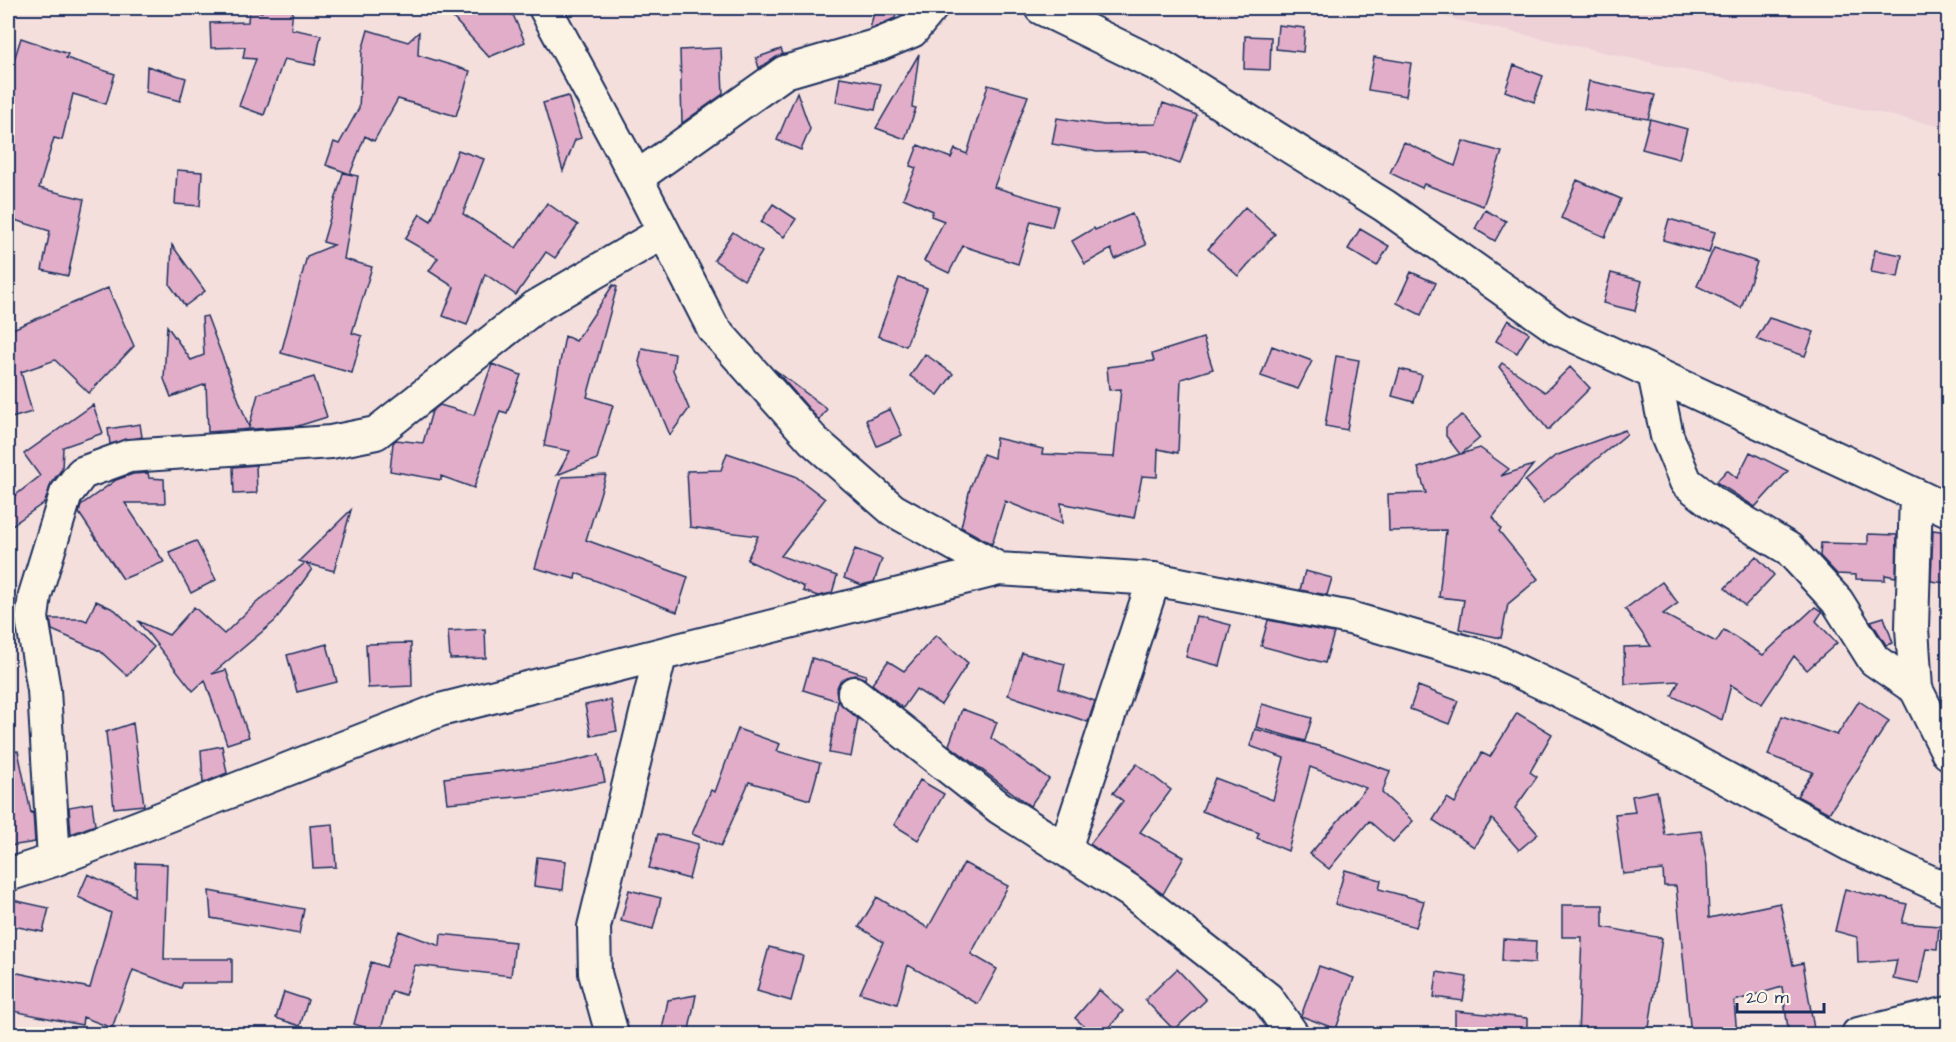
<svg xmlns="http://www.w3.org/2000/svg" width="1956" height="1042" font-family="'Architects Daughter',sans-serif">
  <rect width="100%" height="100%" fill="#f4dfdd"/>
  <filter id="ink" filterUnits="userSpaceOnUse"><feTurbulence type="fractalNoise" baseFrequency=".0167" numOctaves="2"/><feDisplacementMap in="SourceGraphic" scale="12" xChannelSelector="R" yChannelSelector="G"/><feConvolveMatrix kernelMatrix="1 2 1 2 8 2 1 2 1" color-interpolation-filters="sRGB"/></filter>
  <g filter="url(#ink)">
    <!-- built -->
    <path fill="#eed0d7" d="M 1403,8 L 1948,8 L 1948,128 Z"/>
    <!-- building -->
    <path fill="#e1adc9" stroke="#1b2f5e" stroke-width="1.5" d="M 263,8 L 293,8 L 291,29 L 321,35 L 315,65 L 284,59 L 264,115 L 239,106 L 256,59 L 243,58 L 245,47 L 211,48 L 210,23 L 248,22 L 249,10 L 262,12 Z
      M 444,8 L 510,8 L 525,42 L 489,57 Z
      M 875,8 L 898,8 L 895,18 L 870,29 Z
      M 1278,25 L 1305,28 L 1303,52 L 1276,49 Z
      M 368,30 L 408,42 L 419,32 L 418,55 L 470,71 L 456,116 L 398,99 L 374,141 L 365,136 L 350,174 L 326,165 L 334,142 L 339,144 L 359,108 L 362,51 Z
      M 1245,36 L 1271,37 L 1270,70 L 1244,69 Z
      M 21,38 L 68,54 L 66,58 L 115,74 L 106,104 L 73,94 L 62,140 L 54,138 L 39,188 L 84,199 L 68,276 L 42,270 L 50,231 L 8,218 L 8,79 Z
      M 721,48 L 723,94 L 682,123 L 680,50 Z
      M 781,49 L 783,54 L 759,68 L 756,58 Z
      M 919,54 L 912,107 L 916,108 L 905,139 L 876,128 Z
      M 1374,57 L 1411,63 L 1406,96 L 1368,90 Z
      M 1514,65 L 1543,76 L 1534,102 L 1505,91 Z
      M 147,66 L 186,78 L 180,101 L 146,92 Z
      M 840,77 L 881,84 L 875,110 L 836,102 Z
      M 1589,81 L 1655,95 L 1648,119 L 1584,109 Z
      M 988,85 L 1028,96 L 994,187 L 1058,206 L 1052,227 L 1031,221 L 1018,264 L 963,246 L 949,273 L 924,261 L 944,221 L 931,216 L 933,211 L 903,198 L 916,168 L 910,166 L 918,145 L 951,158 L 955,149 L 967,154 Z
      M 797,92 L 810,129 L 801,150 L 777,140 Z
      M 568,96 L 581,138 L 575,140 L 563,171 L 543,103 Z
      M 1163,103 L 1197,115 L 1180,164 L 1146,151 L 1097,152 L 1052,144 L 1057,118 L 1104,125 L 1156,124 Z
      M 1650,119 L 1687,129 L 1679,159 L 1642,149 Z
      M 1463,141 L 1502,152 L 1483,206 L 1424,184 L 1422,188 L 1390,173 L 1404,142 L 1455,166 Z
      M 458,150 L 484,159 L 463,214 L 516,248 L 547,203 L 578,225 L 555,258 L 546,252 L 516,295 L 485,274 L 467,325 L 443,316 L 454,287 L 429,271 L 438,258 L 405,239 L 420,214 L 431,221 Z
      M 177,170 L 202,172 L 200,206 L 175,204 Z
      M 343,173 L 358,176 L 344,259 L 372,267 L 352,333 L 362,336 L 352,373 L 281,353 L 307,256 L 334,245 L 323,242 Z
      M 1577,180 L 1621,199 L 1605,237 L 1561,218 Z
      M 773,204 L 796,219 L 784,237 L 761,222 Z
      M 1245,207 L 1275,234 L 1238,276 L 1208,249 Z
      M 1485,210 L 1506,221 L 1495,241 L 1475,229 Z
      M 1132,214 L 1146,245 L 1115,259 L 1111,249 L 1085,264 L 1072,241 L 1094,228 L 1095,230 Z
      M 1669,219 L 1715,232 L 1709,253 L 1663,240 Z
      M 1360,229 L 1389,246 L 1377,266 L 1348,249 Z
      M 733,232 L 762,252 L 744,280 L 714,260 Z
      M 172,245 L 205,291 L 185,306 L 170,285 Z
      M 1714,248 L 1757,262 L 1741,308 L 1697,286 Z
      M 1875,250 L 1902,255 L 1898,277 L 1871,272 Z
      M 1411,272 L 1436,283 L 1421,315 L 1397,303 Z
      M 1611,273 L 1642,281 L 1635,311 L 1603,303 Z
      M 899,278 L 927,288 L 906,346 L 878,336 Z
      M 613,285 L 617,287 L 587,397 L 613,405 L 597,459 L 557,475 L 570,451 L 544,446 L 565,336 L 576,341 Z
      M 108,288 L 134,346 L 89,393 L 55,360 L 21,372 L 32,412 L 8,419 L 8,331 Z
      M 207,316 L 249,427 L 258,394 L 314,377 L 327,417 L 298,426 L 208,432 L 206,384 L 171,397 L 164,379 L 167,326 L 191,360 L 204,355 L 202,317 Z
      M 1769,318 L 1814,332 L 1805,356 L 1756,339 Z
      M 1508,320 L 1529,333 L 1517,353 L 1496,341 Z
      M 1203,338 L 1213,369 L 1181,379 L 1178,453 L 1158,449 L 1157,477 L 1142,476 L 1134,518 L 1061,503 L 1062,524 L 1005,501 L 992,544 L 961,527 L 970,488 L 983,454 L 994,458 L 996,438 L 1043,449 L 1042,454 L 1114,457 L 1121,389 L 1109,390 L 1107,367 L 1154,361 L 1152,354 Z
      M 1272,346 L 1312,361 L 1298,389 L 1261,376 Z
      M 642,348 L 675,354 L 673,370 L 689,409 L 670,435 L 639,362 Z
      M 925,354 L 953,374 L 938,395 L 910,376 Z
      M 1336,356 L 1359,360 L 1347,430 L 1325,426 Z
      M 1502,363 L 1545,392 L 1570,367 L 1590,388 L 1548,430 L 1499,367 Z
      M 492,364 L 521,375 L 507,413 L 500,411 L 474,488 L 441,476 L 441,480 L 390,471 L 393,443 L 396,440 L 423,443 L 432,411 L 440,405 L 474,415 Z
      M 774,369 L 827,409 L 819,420 Z
      M 1400,369 L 1422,375 L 1414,402 L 1392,396 Z
      M 93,405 L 103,433 L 63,447 L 62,469 L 51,483 L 45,502 L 8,528 L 8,501 L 40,476 L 24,454 Z
      M 890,409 L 902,435 L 877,446 L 866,420 Z
      M 1462,415 L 1480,438 L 1461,454 L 1480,448 L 1509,469 L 1501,476 L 1533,465 L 1493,517 L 1501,529 L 1499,531 L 1538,579 L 1508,604 L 1501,638 L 1459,629 L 1464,600 L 1439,597 L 1446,530 L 1389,531 L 1388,494 L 1426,493 L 1418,468 L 1460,454 L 1446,436 L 1446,427 Z
      M 140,424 L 142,437 L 110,444 L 108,429 Z
      M 1625,430 L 1627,434 L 1543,503 L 1525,481 L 1555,456 Z
      M 1750,452 L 1788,471 L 1755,507 L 1716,482 L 1727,470 L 1737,478 Z
      M 727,453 L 795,476 L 825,499 L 781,556 L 837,576 L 832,593 L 818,596 L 803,591 L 804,587 L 747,560 L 758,536 L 690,527 L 687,471 L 721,470 Z
      M 256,465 L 257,493 L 234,494 L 233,467 Z
      M 148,473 L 149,478 L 164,479 L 165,503 L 125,503 L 164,562 L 123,579 L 79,513 L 81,505 L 116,480 L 133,474 Z
      M 606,475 L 586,540 L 688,577 L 677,612 L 576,573 L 575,579 L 535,568 L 562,477 Z
      M 351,510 L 334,571 L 306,563 L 312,569 L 275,621 L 212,674 L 226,670 L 249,737 L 227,744 L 205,680 L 193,691 L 138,621 L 169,635 L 194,607 L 224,634 L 255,604 L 305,563 L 299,561 Z
      M 1933,530 L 1948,532 L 1946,583 L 1931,581 Z
      M 1868,534 L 1897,535 L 1896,577 L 1885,575 L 1885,580 L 1856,579 L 1856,575 L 1837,574 L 1820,556 L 1821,543 L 1868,544 Z
      M 196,541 L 216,580 L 191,593 L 169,552 Z
      M 855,549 L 882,559 L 874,582 L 862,585 L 844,578 Z
      M 1756,556 L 1774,575 L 1745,606 L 1725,588 Z
      M 1305,571 L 1332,578 L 1327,595 L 1300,590 Z
      M 1662,582 L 1678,603 L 1663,614 L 1716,642 L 1724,630 L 1763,655 L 1815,607 L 1822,612 L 1816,621 L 1837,643 L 1807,670 L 1794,656 L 1762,704 L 1731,685 L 1722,720 L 1672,696 L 1679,681 L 1625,684 L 1624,647 L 1651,646 L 1625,609 Z
      M 96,601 L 115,610 L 154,647 L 127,676 L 100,651 L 52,630 L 50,619 L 82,619 L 87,621 Z
      M 1196,616 L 1231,625 L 1220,666 L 1186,657 Z
      M 1884,617 L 1893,643 L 1886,645 L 1871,621 Z
      M 1268,620 L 1334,633 L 1325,663 L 1261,646 Z
      M 485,629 L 486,658 L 450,659 L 448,631 Z
      M 936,635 L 968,663 L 941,705 L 916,689 L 903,708 L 872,684 L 888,661 L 904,671 Z
      M 411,643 L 412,686 L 368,688 L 366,644 Z
      M 327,644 L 337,682 L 297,692 L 287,655 Z
      M 1022,653 L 1065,664 L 1059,689 L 1095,701 L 1088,722 L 1008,695 Z
      M 812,658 L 866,675 L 865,679 L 856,675 L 847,677 L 840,681 L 836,690 L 838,700 L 858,719 L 851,757 L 829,753 L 838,701 L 803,690 Z
      M 1418,686 L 1458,701 L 1449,724 L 1410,709 Z
      M 611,700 L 617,731 L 591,736 L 585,705 Z
      M 1859,701 L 1889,721 L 1829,813 L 1797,796 L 1813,772 L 1768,755 L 1782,716 L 1837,735 Z
      M 1262,704 L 1312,718 L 1305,741 L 1256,727 Z
      M 962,709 L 997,722 L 991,738 L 1049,779 L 1030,806 L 949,745 Z
      M 1517,713 L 1552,734 L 1530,772 L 1537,777 L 1515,808 L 1538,834 L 1519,850 L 1492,819 L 1474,847 L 1433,820 L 1447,798 L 1455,803 L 1482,753 L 1490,757 Z
      M 133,723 L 144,805 L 114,808 L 106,732 Z
      M 738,729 L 780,744 L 777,751 L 820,763 L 810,800 L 749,782 L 721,846 L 692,834 L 711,790 L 715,792 Z
      M 1255,729 L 1329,749 L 1390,771 L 1382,793 L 1413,821 L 1393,842 L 1369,821 L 1329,869 L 1310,854 L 1366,788 L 1310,767 L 1288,851 L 1257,838 L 1259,833 L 1202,811 L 1215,778 L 1273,800 L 1284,758 L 1250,746 Z
      M 222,746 L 227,773 L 203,783 L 201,750 Z
      M 18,751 L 31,813 L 33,812 L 35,842 L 10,846 L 8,828 L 8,752 Z
      M 599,755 L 605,782 L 540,795 L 447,803 L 444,778 L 554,765 Z
      M 1137,764 L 1171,790 L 1140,832 L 1184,857 L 1163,894 L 1090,844 L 1123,801 L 1113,793 Z
      M 920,780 L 944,794 L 918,840 L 894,825 Z
      M 1657,791 L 1665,835 L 1701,831 L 1707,865 L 1709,918 L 1780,903 L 1793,965 L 1803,963 L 1815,1035 L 1789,1035 L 1782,987 L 1734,1001 L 1737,1035 L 1691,1035 L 1676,886 L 1664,886 L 1663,870 L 1623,874 L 1615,814 L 1635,812 L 1632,796 Z
      M 92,803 L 95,825 L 71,834 L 69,807 Z
      M 333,824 L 336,867 L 313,868 L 310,826 Z
      M 658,834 L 698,844 L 689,879 L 649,868 Z
      M 537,857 L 566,861 L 563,890 L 534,886 Z
      M 136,863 L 167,864 L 164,959 L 232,959 L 232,983 L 183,983 L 181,988 L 133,970 L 112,1028 L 83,1017 L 82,1025 L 8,1010 L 8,971 L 90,988 L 111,913 L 78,897 L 88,874 L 135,896 Z
      M 964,863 L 1008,886 L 971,954 L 997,969 L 978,1004 L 908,965 L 897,1004 L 860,993 L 883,942 L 859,927 L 877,897 L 928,928 Z
      M 1345,870 L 1381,880 L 1379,889 L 1424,901 L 1416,927 L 1335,904 Z
      M 1845,889 L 1907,904 L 1902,923 L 1939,926 L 1937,949 L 1926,948 L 1919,984 L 1893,979 L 1897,960 L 1858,963 L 1857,937 L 1835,931 Z
      M 629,890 L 661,898 L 653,929 L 621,921 Z
      M 209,891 L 304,909 L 299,934 L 211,918 Z
      M 8,899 L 49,908 L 43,932 L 8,925 Z
      M 1562,905 L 1603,905 L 1603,927 L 1662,938 L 1648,1035 L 1578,1035 L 1582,937 L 1562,937 Z
      M 399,931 L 440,946 L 441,934 L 515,942 L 511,976 L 415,965 L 405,995 L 392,991 L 380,1032 L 354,1024 L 371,962 L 386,967 Z
      M 1503,939 L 1536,941 L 1535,963 L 1502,961 Z
      M 769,947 L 803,956 L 791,1001 L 757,991 Z
      M 1319,966 L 1354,978 L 1336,1029 L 1301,1016 Z
      M 1177,969 L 1206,1000 L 1174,1030 L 1145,1000 Z
      M 1437,972 L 1467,977 L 1463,1001 L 1434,997 Z
      M 1099,990 L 1123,1011 L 1103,1035 L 1094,1035 L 1075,1018 Z
      M 284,992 L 308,1000 L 300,1026 L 276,1018 Z
      M 696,995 L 688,1035 L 661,1035 L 668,1000 Z
      M 1455,1011 L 1527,1018 L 1527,1035 L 1455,1035 Z"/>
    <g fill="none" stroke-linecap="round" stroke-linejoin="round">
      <defs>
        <path id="minor" d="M 545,8 L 624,154 L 713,328 L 813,440 L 893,510 L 999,569
          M 1041,8 L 1164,68 L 1385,206 L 1559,329 L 1948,510
          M 636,178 L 785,72 L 878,45 L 912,31 L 931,8
          M 1654,373 L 1667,436 L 1686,482 L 1713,503 L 1789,549 L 1837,601 L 1874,660 L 1916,689
          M 1916,495 L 1912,628 L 1916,689 L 1948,753
          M 854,693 L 1000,808 L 1130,891 L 1267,998 L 1292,1034
          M 1065,849 L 1154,579
          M 54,860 L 44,690 L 32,618 L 35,595 L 66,494 L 82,473 L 129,456 L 331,442 L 376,433 L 535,307 L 664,232
          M 8,875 L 54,860 L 440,710 L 999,569 L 1154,579 L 1350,618 L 1494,660 L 1595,708 L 1854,847 L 1948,890
          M 612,1034 L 595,973 L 594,927 L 660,656
          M 1858,1034 L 1948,1013"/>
      </defs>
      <!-- minor casing -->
      <use href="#minor" stroke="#1b2f5e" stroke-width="36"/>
      <!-- minor -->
      <use href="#minor" stroke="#fcf5e5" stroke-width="32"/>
    </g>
  </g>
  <!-- margin -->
  <rect width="1956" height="1042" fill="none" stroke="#fcf5e5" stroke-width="30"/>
  <rect x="15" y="15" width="1926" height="1012" fill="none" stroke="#1b2f5e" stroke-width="2" filter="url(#ink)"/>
  <!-- scale -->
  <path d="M1737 1003v9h87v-9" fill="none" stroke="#1b2f5e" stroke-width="3"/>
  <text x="1746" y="1003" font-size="18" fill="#1b2f5e" stroke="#fcf5e5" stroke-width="4.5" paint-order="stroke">20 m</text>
</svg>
